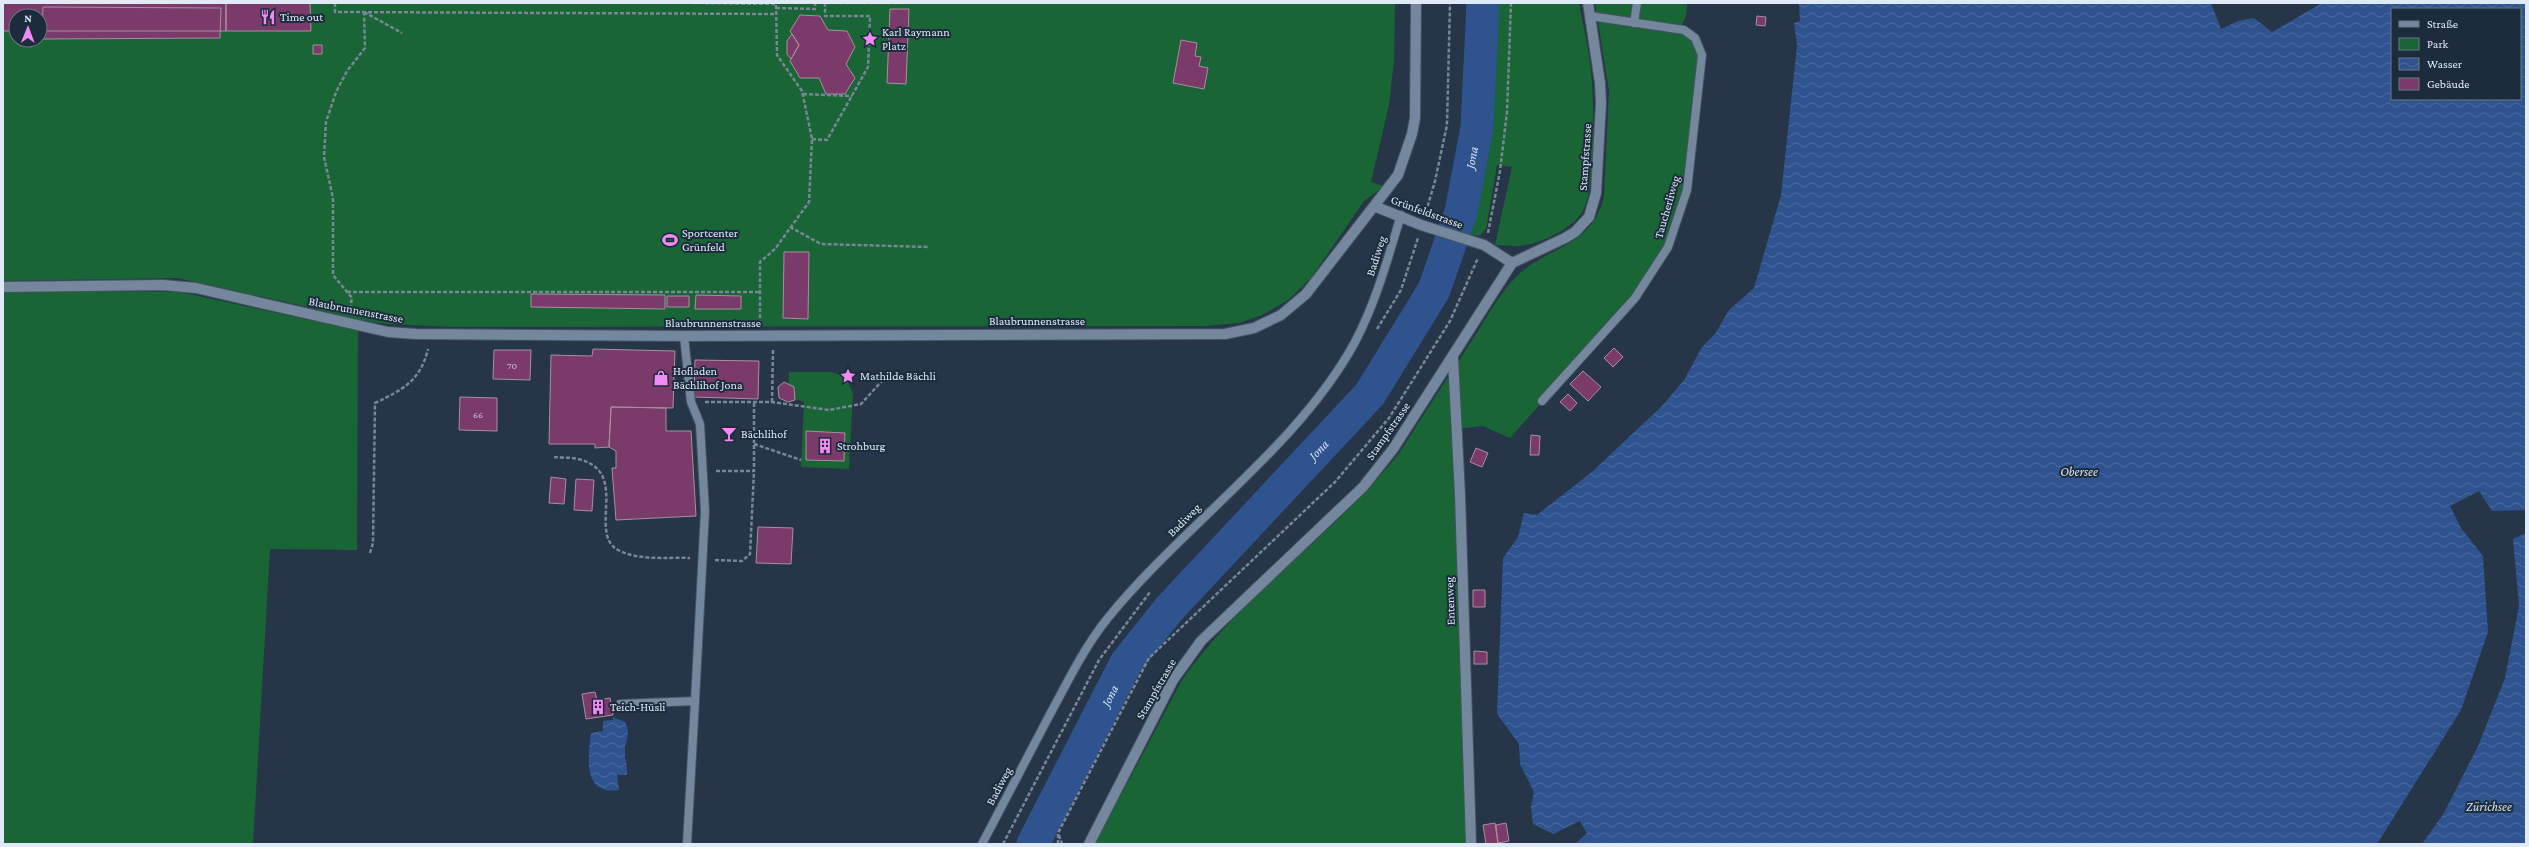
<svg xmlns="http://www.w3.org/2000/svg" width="2529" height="847" font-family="'Crimson Pro',serif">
  <defs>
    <pattern id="water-waves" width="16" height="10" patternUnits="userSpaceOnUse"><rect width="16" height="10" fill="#2e538f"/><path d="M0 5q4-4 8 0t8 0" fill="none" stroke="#4c6c9f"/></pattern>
  </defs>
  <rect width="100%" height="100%" fill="#263648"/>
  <!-- green -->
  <path fill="#196536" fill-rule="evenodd" d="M 3,3 L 1395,3 L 1394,61 L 1389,105 L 1371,182 L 1384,186 L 1364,201 L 1311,278 L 1288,300 L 1262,315 L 1239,323 L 1205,326 L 453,327 L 389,324 L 358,320 L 357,550 L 270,549 L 253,844 L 3,844 L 3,290 L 180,292 L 318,322 L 317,309 L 177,278 L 3,281 ZM 16,16 L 40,16 L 40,40 L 16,40 Z
    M 1493,3 L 1579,3 C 1583,26 1589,49 1591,72 C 1594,101 1597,193 1581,214 C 1568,231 1536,246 1516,246 C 1509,246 1502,245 1495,245 L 1512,167 L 1497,165 L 1486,229 L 1479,236 L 1470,234 C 1484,157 1491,81 1493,3 Z
    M 1595,3 L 1687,3 L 1686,16 L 1682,25 L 1695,38 L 1702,55 L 1687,190 L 1668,247 L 1635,298 L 1510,438 L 1483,426 L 1456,429 L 1471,844 L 1095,844 L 1182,680 C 1243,593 1335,535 1400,452 C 1423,415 1447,379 1471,342 C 1485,320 1498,296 1516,277 C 1547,246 1593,247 1604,196 L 1609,91 Z
    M 789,372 L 831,372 L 845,376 L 853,393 L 849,469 L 801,467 L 804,402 L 788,397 Z"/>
  <!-- water -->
  <path fill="url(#water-waves)" fill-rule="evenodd" d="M 1799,3 L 2211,3 L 2221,29 L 2238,21 L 2254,18 L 2272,32 L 2322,3 L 2526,3 L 2526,510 L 2492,511 L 2479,491 L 2450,506 L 2461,528 L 2483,556 L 2488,632 L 2461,710 L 2377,844 L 1575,844 L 1587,833 L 1580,821 L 1553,834 L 1533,824 L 1531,807 L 1534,792 L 1520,764 L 1519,744 L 1497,714 L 1503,558 L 1518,537 L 1524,513 L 1537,515 L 1593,471 L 1662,406 L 1684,380 L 1702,347 L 1715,334 L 1729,310 L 1754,288 L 1781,195 L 1797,46 L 1794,23 L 1800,21 ZM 2392,9 L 2520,9 L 2520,99 L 2392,99 Z
    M 2526,533 L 2526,844 L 2422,844 L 2444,813 L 2478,746 L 2505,678 L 2519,606 L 2513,539 Z
    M 613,717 L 625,722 C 632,739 624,739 625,753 C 625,761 628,766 627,775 L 617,775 L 619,790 C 582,796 588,756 591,733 L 603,731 L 603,721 L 613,720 Z"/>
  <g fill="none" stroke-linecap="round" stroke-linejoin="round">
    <!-- river -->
    <path stroke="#2e538f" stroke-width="33" id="s1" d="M 1033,844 L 1126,663 L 1169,609 L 1370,394 L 1434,290 L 1461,212 L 1477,127 L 1483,3"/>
  </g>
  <!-- building -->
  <path fill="#7a3b6a" stroke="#a88fa0" d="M 3,3 L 226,3 L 226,31 L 40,31 L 40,16 L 16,16 L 16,31 L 3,31 Z
    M 226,3 L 310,3 L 311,31 L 226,31 Z
    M 43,7 L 221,8 L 220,38 L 42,39 Z
    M 890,9 L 909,9 L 906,84 L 887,83 Z
    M 800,15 L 820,16 L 828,30 L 847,31 L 855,47 L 846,64 L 855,78 L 845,94 L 826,94 L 819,78 L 800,78 L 790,61 L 799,45 L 790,31 Z
    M 1757,16 L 1766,17 L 1765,26 L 1756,25 Z
    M 792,34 L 799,45 L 791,59 L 787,54 L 787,41 Z
    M 1181,40 L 1197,43 L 1195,56 L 1201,57 L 1199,66 L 1208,68 L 1204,89 L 1173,83 Z
    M 313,45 L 322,45 L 322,54 L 313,54 Z
    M 784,252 L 809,252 L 808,319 L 783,318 Z
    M 531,294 L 665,295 L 665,309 L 531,307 Z
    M 696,295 L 741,296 L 741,309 L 695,309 Z
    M 667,296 L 689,296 L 689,307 L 667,307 Z
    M 1614,348 L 1623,357 L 1613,367 L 1604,358 Z
    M 593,349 L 675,351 L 673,408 L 611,407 L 609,447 L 595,448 L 595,444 L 549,444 L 551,355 L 592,356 Z
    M 494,350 L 531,350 L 530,380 L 493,379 Z
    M 695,360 L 759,361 L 758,399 L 694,397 Z
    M 1583,371 L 1601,387 L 1588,401 L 1570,384 Z
    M 784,382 L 794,387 L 795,400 L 788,402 L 779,398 L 778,387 Z
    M 1568,394 L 1577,403 L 1570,411 L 1560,402 Z
    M 460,397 L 497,398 L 497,431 L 459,430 Z
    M 611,407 L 666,408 L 666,431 L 691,431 L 696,516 L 616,520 L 612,468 L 616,468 L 616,451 L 609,447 Z
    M 806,431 L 845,433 L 844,461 L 806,460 Z
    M 1531,435 L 1540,436 L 1539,455 L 1530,455 Z
    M 1476,448 L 1488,453 L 1482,467 L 1470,462 Z
    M 551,477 L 566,479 L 564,504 L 549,503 Z
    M 576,479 L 594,480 L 592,511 L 574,510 Z
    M 758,527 L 793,528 L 791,564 L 756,563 Z
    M 1473,590 L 1485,590 L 1485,607 L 1473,607 Z
    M 1474,651 L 1487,652 L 1487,664 L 1474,664 Z
    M 595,692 L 597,700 L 610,698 L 613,715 L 586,719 L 582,694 Z
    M 1495,823 L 1498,844 L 1486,844 L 1483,825 Z
    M 1506,823 L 1509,841 L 1498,843 L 1496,825 Z"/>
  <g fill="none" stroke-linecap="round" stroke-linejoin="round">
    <defs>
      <path id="service" d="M 1634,23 L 1637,3
        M 1542,401 L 1635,298 L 1668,247 L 1687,190 L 1702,55 L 1695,38 L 1684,30 L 1590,16
        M 620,704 L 695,701 L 705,511 L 700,424 L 691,402 L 684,336
        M 687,844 L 695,701
        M 982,844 C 1004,802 1026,760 1048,718 C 1066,685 1083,649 1107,619 C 1183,525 1298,447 1355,342 C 1376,302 1388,258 1401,215"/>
      <path id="minor" d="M 1374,206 L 1421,225 L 1484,245 L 1512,263
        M 3,287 L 163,285 L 196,288 L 388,332 L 416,334 L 684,336 L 1225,334 L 1254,328 L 1281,315 L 1306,294 L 1398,175 L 1412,134 L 1415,118 L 1416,3
        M 1453,358 L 1460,495 L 1471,844
        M 1089,844 L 1173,680 L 1201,641 L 1363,487 L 1393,449 L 1512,263 L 1565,238 L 1575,232 L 1589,217 L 1596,193 L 1601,103 L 1600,83 L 1588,3"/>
    </defs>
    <!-- service casing -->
    <use href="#service" stroke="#455262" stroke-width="10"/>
    <!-- minor casing -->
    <use href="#minor" stroke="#455262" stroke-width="12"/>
    <!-- path -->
    <path stroke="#798696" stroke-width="2.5" stroke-dasharray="4 2" stroke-linecap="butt" d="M 335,3 L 335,12 L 776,14
      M 693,3 L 776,4 L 777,55 L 802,91 L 812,139 L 809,202 L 775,249 L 760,262 L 760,323
      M 776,8 L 815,9 L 815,3
      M 364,12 L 402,33
      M 803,94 L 852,96
      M 812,139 L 827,140 L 868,67 L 870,16 L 825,16 L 825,3 L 904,3
      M 1426,212 L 1435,181 L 1447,125 L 1450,3
      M 790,227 L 821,244 L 929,247
      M 1488,233 L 1500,171 L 1507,112 L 1511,3
      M 347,292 L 760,292
      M 350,309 L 352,298 L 333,275 L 333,198 L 324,157 L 326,122 L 336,92 L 347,71 L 365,48 L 364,12
      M 1377,329 L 1401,290 L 1418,238
      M 705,402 L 772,402 L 829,410 L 861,404 L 890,372
      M 772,402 L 773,350
      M 754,444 L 801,460
      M 554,457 C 561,458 570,457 578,459 C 631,471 587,533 618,550 C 638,561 668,557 690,558
      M 716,471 L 754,471 L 754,402
      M 370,553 L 373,543 L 375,403 C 404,389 420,381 428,349
      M 715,560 L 742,561 L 750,554 L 754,471
      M 1059,835 L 1062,844
      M 1003,844 L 1099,660 L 1150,592
      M 1058,844 L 1058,833 L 1149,658 L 1335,482 L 1389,418 L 1450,321 L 1478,258"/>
    <!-- service -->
    <use href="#service" stroke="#75879c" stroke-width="8"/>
    <!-- minor -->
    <use href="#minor" stroke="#75879c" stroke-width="10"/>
  </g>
  <!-- icons -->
  <defs>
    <symbol id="restaurant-bare" viewBox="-9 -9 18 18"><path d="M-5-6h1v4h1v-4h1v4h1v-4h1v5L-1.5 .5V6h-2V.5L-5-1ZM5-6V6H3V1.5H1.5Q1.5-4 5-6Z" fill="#f28af3" stroke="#1c2c3d" stroke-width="2.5" paint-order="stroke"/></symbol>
    <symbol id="sight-bare" viewBox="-9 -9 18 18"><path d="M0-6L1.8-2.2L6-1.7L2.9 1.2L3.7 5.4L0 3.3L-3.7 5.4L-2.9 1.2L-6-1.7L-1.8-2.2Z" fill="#f28af3" stroke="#1c2c3d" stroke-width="2.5" paint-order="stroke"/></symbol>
    <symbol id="stadium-bare" viewBox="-9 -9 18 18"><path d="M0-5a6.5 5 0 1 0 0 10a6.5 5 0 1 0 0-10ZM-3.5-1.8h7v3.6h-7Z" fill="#f28af3" stroke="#1c2c3d" stroke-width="2.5" paint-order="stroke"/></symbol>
    <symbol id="shop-bare" viewBox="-9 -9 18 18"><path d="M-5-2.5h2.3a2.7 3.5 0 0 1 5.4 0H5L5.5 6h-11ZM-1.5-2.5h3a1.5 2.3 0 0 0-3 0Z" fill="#f28af3" stroke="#1c2c3d" stroke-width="2.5" paint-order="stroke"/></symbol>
    <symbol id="bar-bare" viewBox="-9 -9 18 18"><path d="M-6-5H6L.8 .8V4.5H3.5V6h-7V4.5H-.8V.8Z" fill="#f28af3" stroke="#1c2c3d" stroke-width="2.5" paint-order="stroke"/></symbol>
    <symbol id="building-bare" viewBox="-9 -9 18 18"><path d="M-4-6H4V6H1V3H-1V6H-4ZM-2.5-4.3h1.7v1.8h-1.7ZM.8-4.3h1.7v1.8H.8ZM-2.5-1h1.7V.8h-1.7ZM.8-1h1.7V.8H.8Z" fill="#f28af3" stroke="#1c2c3d" stroke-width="2.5" paint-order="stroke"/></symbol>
  </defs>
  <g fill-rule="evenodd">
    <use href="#restaurant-bare" x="257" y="6" width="22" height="22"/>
    <use href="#sight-bare" x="859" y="28" width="22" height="22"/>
    <use href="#stadium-bare" x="659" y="229" width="22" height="22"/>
    <use href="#sight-bare" x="837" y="365" width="22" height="22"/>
    <use href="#shop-bare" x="650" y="367" width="22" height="22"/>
    <use href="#bar-bare" x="718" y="423" width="22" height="22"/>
    <use href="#building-bare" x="814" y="435" width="22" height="22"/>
    <use href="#building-bare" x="587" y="696" width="22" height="22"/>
  </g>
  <g text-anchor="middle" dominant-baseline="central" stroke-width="4" stroke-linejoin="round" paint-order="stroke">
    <!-- number labels -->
    <g font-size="10" fill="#c6bed3">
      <text x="512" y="365">70</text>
      <text x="478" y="414">66</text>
    </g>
    <!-- poi labels -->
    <g font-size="12" fill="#e0eaf6" stroke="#1c2c3d" text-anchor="start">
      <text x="280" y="17">Time out</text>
      <text x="882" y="32">Karl Raymann<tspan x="882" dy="14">Platz</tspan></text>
      <text x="682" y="233">Sportcenter<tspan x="682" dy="14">Grünfeld</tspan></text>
      <text x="673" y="371">Hofladen<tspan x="673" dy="14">Bächlihof Jona</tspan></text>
      <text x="860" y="376">Mathilde Bächli</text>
      <text x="741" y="434">Bächlihof</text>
      <text x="837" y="446">Strohburg</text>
      <text x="610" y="707">Teich-Hüsli</text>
    </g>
    <!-- street labels -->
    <g font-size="12" fill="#e0eaf6" stroke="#1c2c3d">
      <text transform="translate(1585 157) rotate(-86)">Stampfstrasse</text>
      <text transform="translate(1667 207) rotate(-74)">Taucherliweg</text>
      <text transform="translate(1427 212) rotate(20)">Grünfeldstrasse</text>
      <text transform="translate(1376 256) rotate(-72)">Badiweg</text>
      <text transform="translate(356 310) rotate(11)">Blaubrunnenstrasse</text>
      <text x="1037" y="321">Blaubrunnenstrasse</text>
      <text x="713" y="323">Blaubrunnenstrasse</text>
      <text transform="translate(1388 431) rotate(-55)">Stampfstrasse</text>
      <text transform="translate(1184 520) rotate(-45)">Badiweg</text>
      <text transform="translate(1450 601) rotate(-92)">Entenweg</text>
      <text transform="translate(1156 689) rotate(-60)">Stampfstrasse</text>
      <text transform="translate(999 786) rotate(-62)">Badiweg</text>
    </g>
    <!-- water labels -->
    <g font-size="13" font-style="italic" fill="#d5e0f2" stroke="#1c2c3d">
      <text stroke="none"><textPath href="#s1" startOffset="827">Jona</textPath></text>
      <text stroke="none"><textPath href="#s1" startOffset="491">Jona</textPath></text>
      <text x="2079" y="471">Obersee</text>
      <text stroke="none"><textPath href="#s1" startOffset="167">Jona</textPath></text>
      <text x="2489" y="806">Zürichsee</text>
    </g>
  </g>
  <!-- border -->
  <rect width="2529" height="847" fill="none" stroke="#e0eaf6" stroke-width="8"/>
  <!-- legend -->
  <rect x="2391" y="8" width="130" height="92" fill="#1c2c3d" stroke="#6a7887"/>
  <rect x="2399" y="21" width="20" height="6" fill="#75879c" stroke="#6a7887"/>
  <text x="2427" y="28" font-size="12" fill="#e0eaf6">Straße</text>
  <rect x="2399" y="38" width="20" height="12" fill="#196536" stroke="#6a7887"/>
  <text x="2427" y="48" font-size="12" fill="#e0eaf6">Park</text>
  <rect x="2399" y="58" width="20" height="12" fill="url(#water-waves)" stroke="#6a7887"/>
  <text x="2427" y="68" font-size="12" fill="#e0eaf6">Wasser</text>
  <rect x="2399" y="78" width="20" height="12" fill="#7a3b6a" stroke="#6a7887"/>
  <text x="2427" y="88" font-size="12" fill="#e0eaf6">Gebäude</text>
  <!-- north arrow -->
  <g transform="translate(28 28) rotate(1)"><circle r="19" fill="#1c2c3d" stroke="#6a7887"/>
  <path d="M0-3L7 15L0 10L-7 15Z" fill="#f28af3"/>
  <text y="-6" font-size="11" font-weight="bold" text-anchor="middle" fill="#e0eaf6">N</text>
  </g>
</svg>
